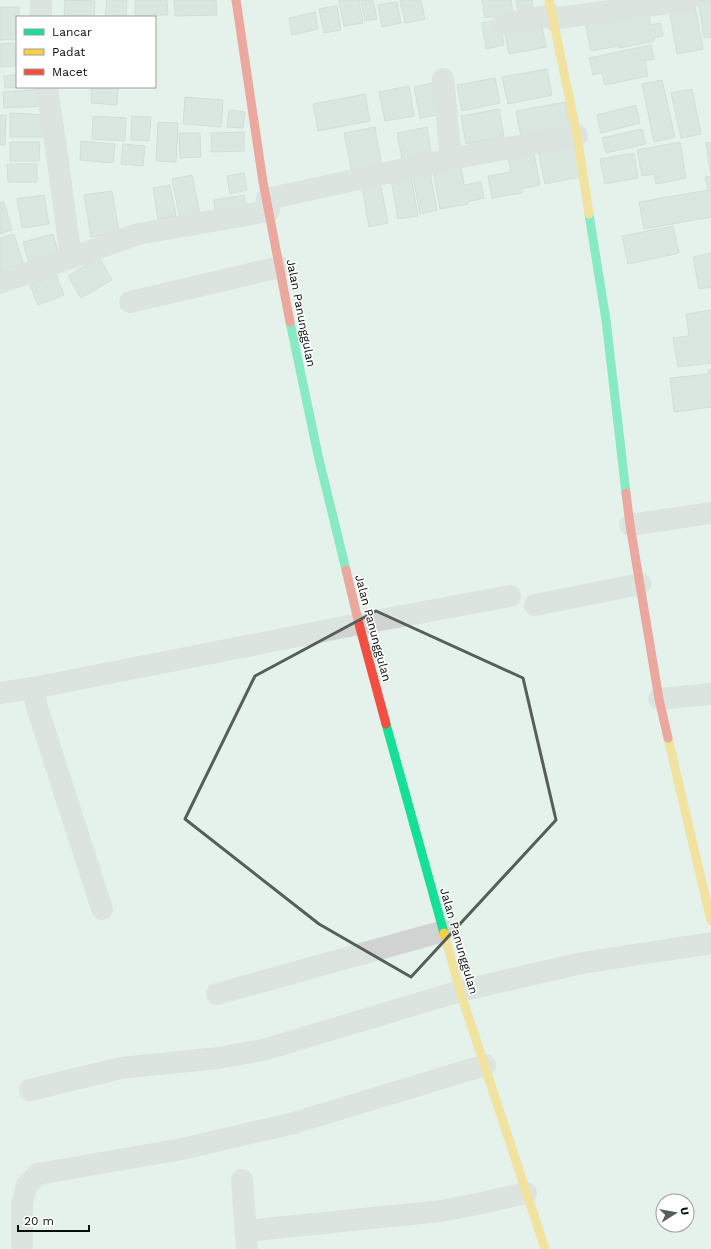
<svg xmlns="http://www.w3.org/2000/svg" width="711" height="1249" font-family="'Work Sans',sans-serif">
  <rect width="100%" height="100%" fill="#e5f2eb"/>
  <!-- building -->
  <path fill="#cdd8d2" stroke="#bac4bf" d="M 65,0 L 95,1 L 94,17 L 64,17 Z
    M 107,0 L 127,0 L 126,17 L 105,17 Z
    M 135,0 L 167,0 L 168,15 L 135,15 Z
    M 174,0 L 216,0 L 217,15 L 175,16 Z
    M 339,0 L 359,0 L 363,23 L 344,26 Z
    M 361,0 L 373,0 L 377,19 L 365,21 Z
    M 400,0 L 421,0 L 425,19 L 405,23 Z
    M 482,0 L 511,0 L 513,13 L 485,18 Z
    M 523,0 L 532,0 L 535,16 L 520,19 L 516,1 Z
    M 694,0 L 703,49 L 677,54 L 668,4 Z
    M 698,0 L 711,0 L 711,37 L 704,38 Z
    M 397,2 L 401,23 L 382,27 L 378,5 Z
    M 337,6 L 341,30 L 324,33 L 319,9 Z
    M 0,7 L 19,7 L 19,17 L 17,17 L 17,39 L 0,40 Z
    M 647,8 L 651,25 L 660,23 L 663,36 L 654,38 L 654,41 L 619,48 L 618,46 L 591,51 L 585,21 Z
    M 315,12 L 318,29 L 292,35 L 289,18 Z
    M 499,20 L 504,45 L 486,49 L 482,23 Z
    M 541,21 L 546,47 L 509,54 L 504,28 Z
    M 14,43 L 16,66 L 0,67 L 0,44 Z
    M 651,45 L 654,59 L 645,61 L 648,76 L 605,85 L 602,73 L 593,75 L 589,58 Z
    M 547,69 L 552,95 L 508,104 L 502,77 Z
    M 17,75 L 17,87 L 22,87 L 5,88 L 4,76 Z
    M 495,78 L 500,103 L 462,111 L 457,85 Z
    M 662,80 L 675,137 L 654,142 L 642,84 Z
    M 438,82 L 444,114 L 420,118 L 414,87 Z
    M 409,86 L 414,116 L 385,121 L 379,92 Z
    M 91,87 L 118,87 L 117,105 L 91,103 Z
    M 44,89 L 45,106 L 4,108 L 3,92 Z
    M 692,89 L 701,134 L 681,138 L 671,93 Z
    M 365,94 L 370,121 L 318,131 L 313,104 Z
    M 185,97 L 223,100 L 221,127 L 183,124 Z
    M 565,102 L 570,128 L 521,137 L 516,111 Z
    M 636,105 L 640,123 L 601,133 L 597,115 Z
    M 499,109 L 504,137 L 466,144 L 461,116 Z
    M 229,110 L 245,112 L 243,128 L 227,127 Z
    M 10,113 L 49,115 L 51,137 L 10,137 Z
    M 0,115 L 6,115 L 5,145 L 0,145 Z
    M 93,116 L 126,118 L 125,141 L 92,139 Z
    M 132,116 L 151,117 L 149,141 L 131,140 Z
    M 158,122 L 178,123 L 176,162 L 156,161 Z
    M 375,127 L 382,168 L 352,173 L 344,133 Z
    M 427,127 L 432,159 L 403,164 L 397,133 Z
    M 642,129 L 646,144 L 606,153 L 602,138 Z
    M 244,132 L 244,151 L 211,152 L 211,133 Z
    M 179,133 L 200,133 L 201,157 L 180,158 Z
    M 573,138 L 581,177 L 545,184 L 537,145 Z
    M 81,141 L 115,144 L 113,163 L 80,160 Z
    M 10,142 L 40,142 L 39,161 L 10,161 Z
    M 680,142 L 686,178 L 656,184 L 654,174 L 642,176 L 637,150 Z
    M 711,142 L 711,171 L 710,171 L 706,143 Z
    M 123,144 L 145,146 L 143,166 L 121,164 Z
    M 533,148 L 540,185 L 521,189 L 522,193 L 492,198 L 488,176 L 511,172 L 507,153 Z
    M 634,153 L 638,178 L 605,184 L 600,159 Z
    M 7,164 L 37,164 L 37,182 L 8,182 Z
    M 461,167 L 464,185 L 481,182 L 484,198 L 467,202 L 468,204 L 440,209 L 433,172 Z
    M 244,173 L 247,190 L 230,194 L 227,176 Z
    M 430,173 L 437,210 L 420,214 L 413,176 Z
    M 192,175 L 200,215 L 180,219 L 172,179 Z
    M 411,176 L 418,216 L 398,219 L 391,179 Z
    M 711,176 L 711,217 L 644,229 L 639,202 L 708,190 L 705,177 Z
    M 380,182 L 388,223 L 369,227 L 362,186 Z
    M 170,185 L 176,216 L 158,219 L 153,188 Z
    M 112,191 L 119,232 L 91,237 L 84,195 Z
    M 44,195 L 49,224 L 22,228 L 17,199 Z
    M 244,195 L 247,212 L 216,217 L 214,200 Z
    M 4,202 L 12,230 L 0,234 L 0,203 Z
    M 673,226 L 679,253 L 628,264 L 622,236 Z
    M 14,234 L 23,263 L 0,271 L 0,238 Z
    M 53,234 L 59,256 L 29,264 L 23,242 Z
    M 711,253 L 711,287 L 699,289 L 693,257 Z
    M 99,257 L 112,280 L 81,298 L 68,276 Z
    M 56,274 L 64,295 L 38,305 L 30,285 Z
    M 711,310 L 711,363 L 678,367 L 673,338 L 689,336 L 686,314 Z
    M 711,369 L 711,407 L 674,412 L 670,378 L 709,374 L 708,370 Z"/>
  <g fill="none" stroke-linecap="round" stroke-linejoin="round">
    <!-- street -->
    <path stroke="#d1d3d2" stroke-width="22" d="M 41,17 L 41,0
      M 552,19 L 688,0
      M 503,24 L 552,15
      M 443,79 L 451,159
      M 47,87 L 58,162 L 71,258
      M 267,199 L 451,159 L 577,135
      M 0,283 L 138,234 L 269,211
      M 130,302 L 280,267
      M 630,525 L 711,513
      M 535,605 L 640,584
      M 33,688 L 37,707 L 102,909
      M 0,693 L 33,688 L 359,624 L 510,596
      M 659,699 L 711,694
      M 217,994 L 444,931
      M 30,1090 L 121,1068 L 218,1058 L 263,1050 L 460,991 L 582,963 L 711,943
      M 242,1180 L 247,1249
      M 245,1231 L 441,1211 L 482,1203 L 526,1193
      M 22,1249 L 22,1204 L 27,1185 L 38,1174 L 182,1149 L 294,1123 L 485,1065"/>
    <!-- fast -->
    <path stroke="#16e098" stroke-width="9" d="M 589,214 L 606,320 L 626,493
      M 290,322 L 318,455 L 346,570
      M 386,724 L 444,933"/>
    <!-- slow -->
    <path stroke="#ffcf43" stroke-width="9" d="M 549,0 L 577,135 L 589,214
      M 668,738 L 711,921
      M 444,933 L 460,991 L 545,1249"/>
    <!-- jam -->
    <path stroke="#f24e42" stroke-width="9" d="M 236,0 L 263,182 L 290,322
      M 626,493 L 630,525 L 659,699 L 668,738
      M 346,570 L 359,624 L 386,724"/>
  </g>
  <!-- marked area -->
  <path d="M0 0H711V1249H0ZM 376,611 L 523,678 L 556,820 L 411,977 L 319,924 L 185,819 L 255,676 Z" fill="#e5f2eb" fill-opacity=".55" fill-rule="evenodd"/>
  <path fill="none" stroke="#555e59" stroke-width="3" stroke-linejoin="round" d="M 376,611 L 523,678 L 556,820 L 411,977 L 319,924 L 185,819 L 255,676 Z"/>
  <g text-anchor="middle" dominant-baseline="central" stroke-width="3" stroke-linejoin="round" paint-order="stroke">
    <!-- street labels -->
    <g font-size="12" fill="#070f0a" stroke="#fff">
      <text transform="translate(301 313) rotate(79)">Jalan Panunggulan</text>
      <text transform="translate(373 628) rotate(75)">Jalan Panunggulan</text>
      <text transform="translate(459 941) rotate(74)">Jalan Panunggulan</text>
    </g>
  </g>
  <!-- legend -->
  <rect x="16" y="16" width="140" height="72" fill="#ffffff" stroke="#9c9f9d"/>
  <rect x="24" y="29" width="20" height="6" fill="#16e098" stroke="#9c9f9d"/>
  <text x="52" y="36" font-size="12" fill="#070f0a">Lancar</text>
  <rect x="24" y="49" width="20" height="6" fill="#ffcf43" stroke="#9c9f9d"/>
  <text x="52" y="56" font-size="12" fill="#070f0a">Padat</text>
  <rect x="24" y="69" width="20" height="6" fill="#f24e42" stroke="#9c9f9d"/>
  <text x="52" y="76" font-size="12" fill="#070f0a">Macet</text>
  <!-- north arrow -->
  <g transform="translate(675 1213) rotate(79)"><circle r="19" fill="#ffffff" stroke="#9c9f9d"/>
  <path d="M0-3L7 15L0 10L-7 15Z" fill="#555e59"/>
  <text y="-6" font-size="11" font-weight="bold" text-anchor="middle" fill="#070f0a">U</text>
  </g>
  <!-- scale -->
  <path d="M18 1225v6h71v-6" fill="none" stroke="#070f0a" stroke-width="2"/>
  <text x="24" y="1225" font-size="12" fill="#070f0a" stroke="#ffffff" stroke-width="3" paint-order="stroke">20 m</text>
</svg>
